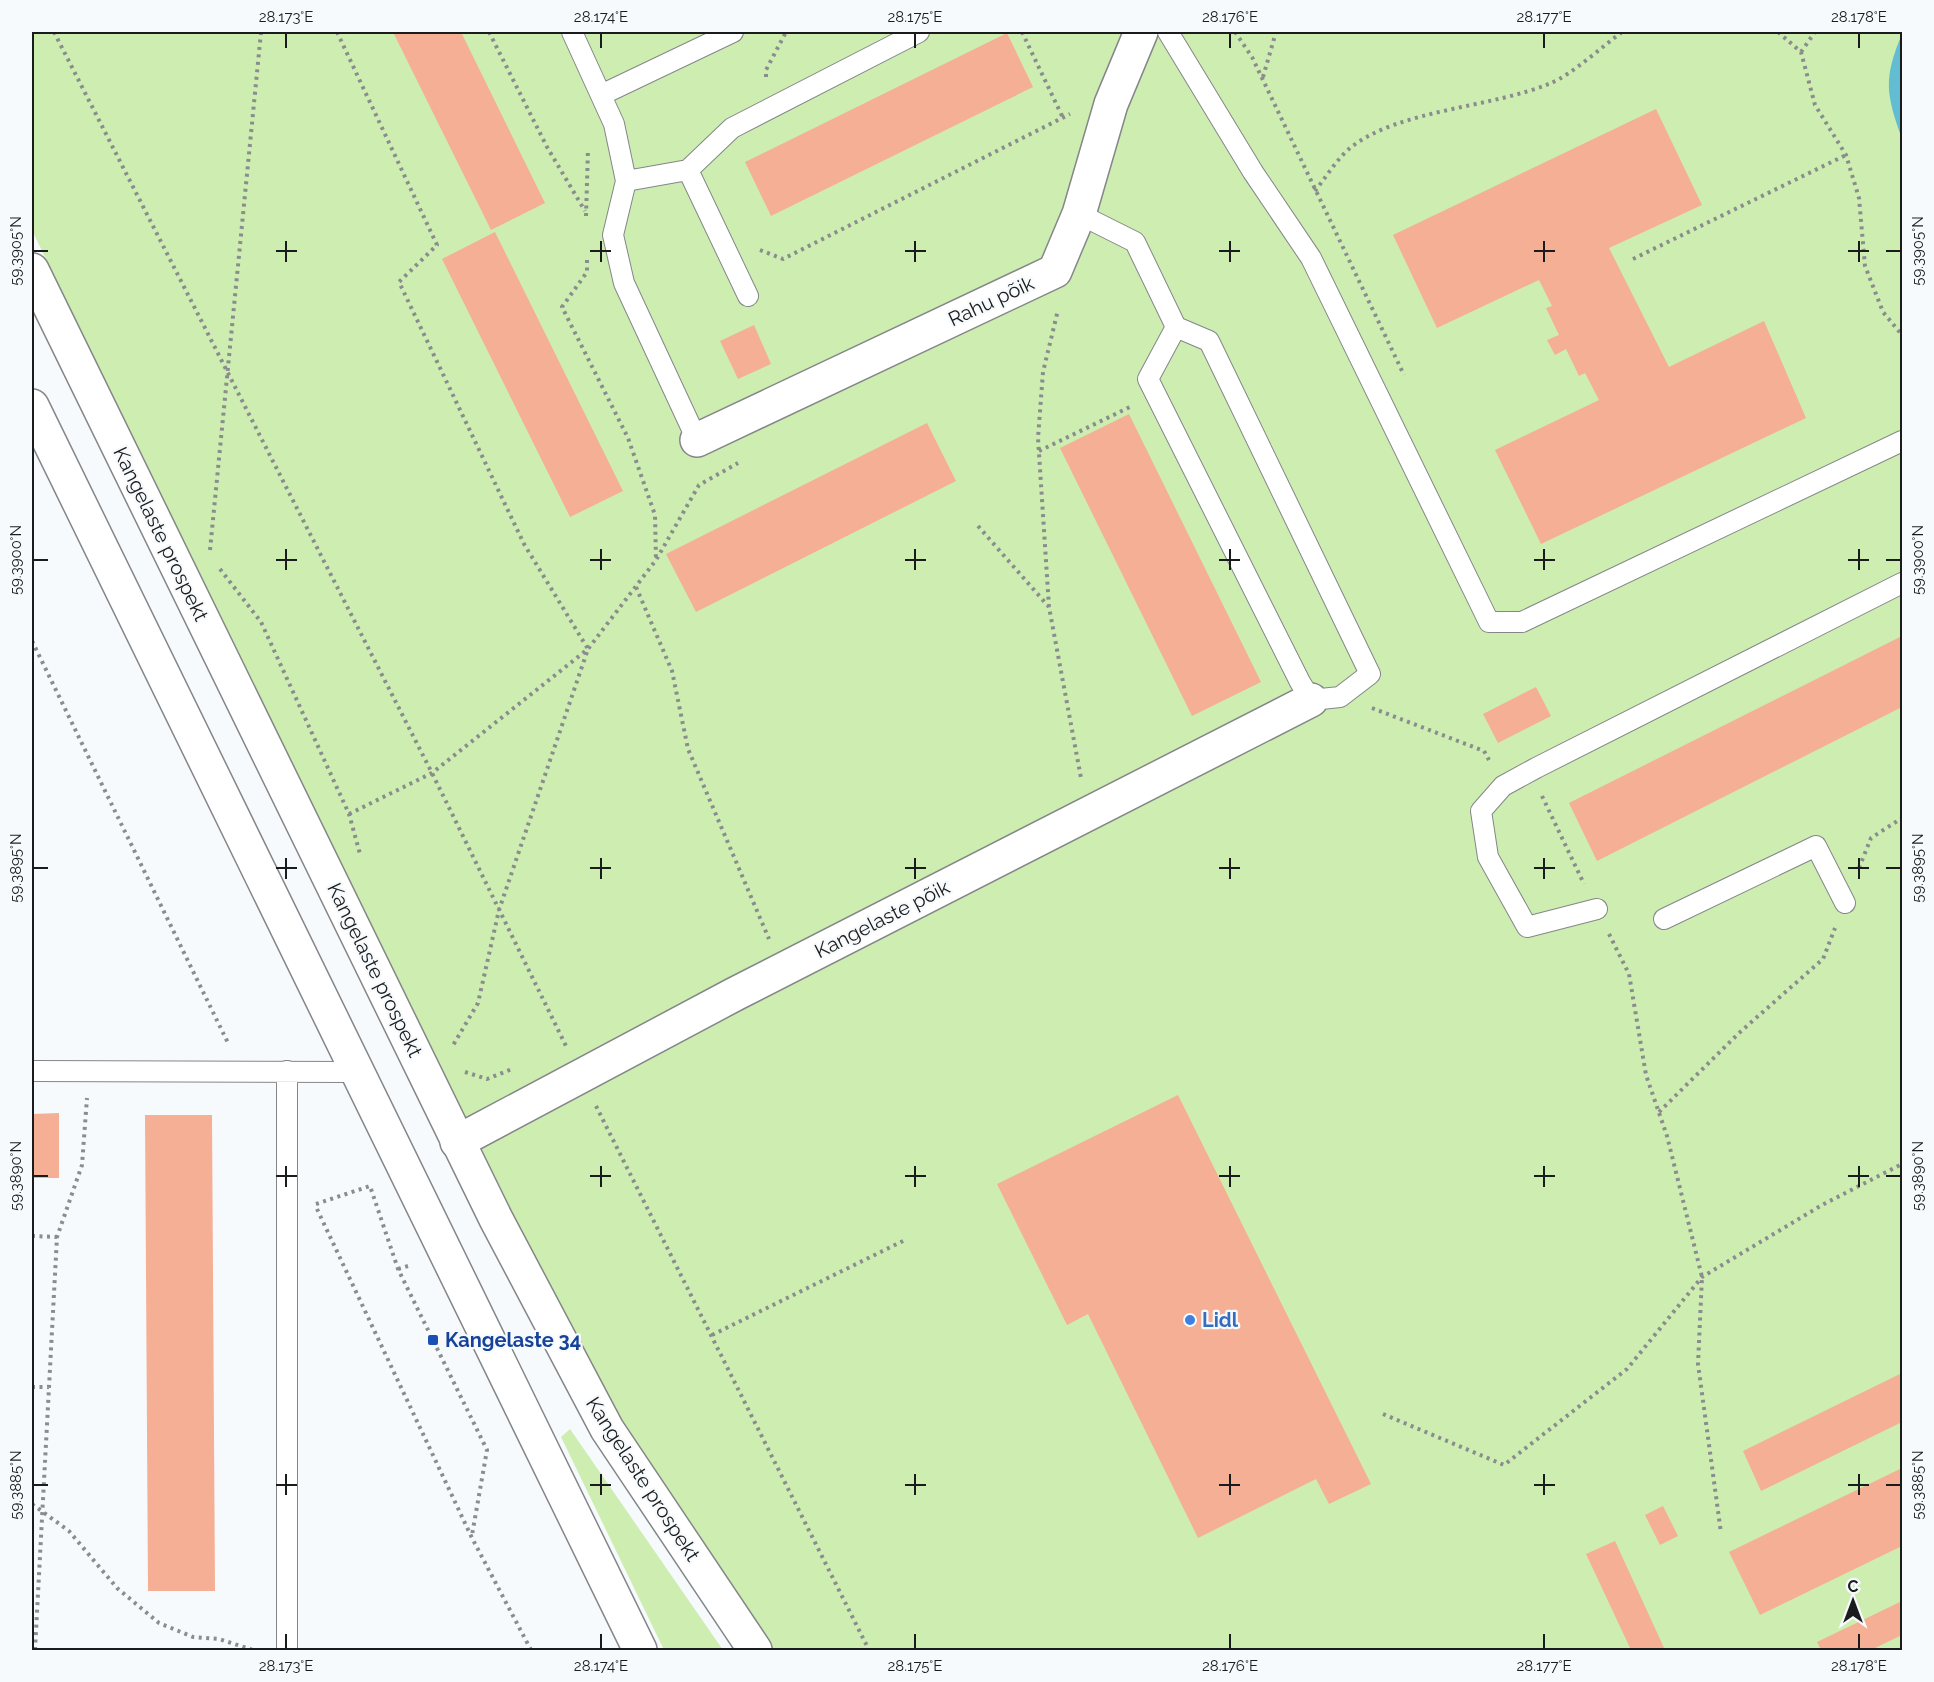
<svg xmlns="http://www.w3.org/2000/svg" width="1934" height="1682" font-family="Raleway,sans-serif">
  <rect width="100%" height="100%" fill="#f7fafd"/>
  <!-- green -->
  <path fill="#cdeeb0" d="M 32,32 L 1902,32 L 1902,1650 L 765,1650 L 541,1304 L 32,230 Z
    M 570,1429 L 723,1650 L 664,1650 L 561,1437 Z"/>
  <!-- water -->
  <path fill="#63bdd2" d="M 1902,34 L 1902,139 C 1886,94 1883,79 1902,34 Z"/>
  <!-- building -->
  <path fill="#f5af94" d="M 393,32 L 461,32 L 545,203 L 491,230 Z
    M 1007,33 L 1033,87 L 771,216 L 745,162 Z
    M 1656,109 L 1702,205 L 1609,248 L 1669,367 L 1764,321 L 1806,418 L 1541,544 L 1495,450 L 1599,400 L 1585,373 L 1579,376 L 1566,349 L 1555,355 L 1547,340 L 1559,335 L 1546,308 L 1552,306 L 1539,280 L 1437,328 L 1393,235 Z
    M 495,232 L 623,491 L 570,517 L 442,259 Z
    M 754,325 L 771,364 L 738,379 L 720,341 Z
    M 1129,414 L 1261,682 L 1192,716 L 1060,448 Z
    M 927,423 L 956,481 L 696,612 L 666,554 Z
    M 1902,636 L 1902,707 L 1597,861 L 1569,803 Z
    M 1536,687 L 1551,716 L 1498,743 L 1483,714 Z
    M 1178,1095 L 1371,1484 L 1329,1504 L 1316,1479 L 1198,1538 L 1088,1314 L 1067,1325 L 997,1184 Z
    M 59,1113 L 59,1178 L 32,1178 L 32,1114 Z
    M 145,1115 L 212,1115 L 215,1591 L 148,1591 Z
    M 1902,1373 L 1902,1422 L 1761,1491 L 1743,1451 Z
    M 1902,1468 L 1902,1546 L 1760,1615 L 1729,1552 Z
    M 1663,1506 L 1678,1536 L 1660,1545 L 1645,1515 Z
    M 1615,1541 L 1665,1650 L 1631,1650 L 1586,1554 Z
    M 1902,1601 L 1902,1635 L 1871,1650 L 1821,1650 L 1817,1642 Z"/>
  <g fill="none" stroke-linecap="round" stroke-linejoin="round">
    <defs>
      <path id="lane" d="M 572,32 L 614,124 L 626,181
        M 1168,32 L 1253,172 L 1311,258 L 1489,622 L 1522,622 L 1902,441
        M 601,95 L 733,32
        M 688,170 L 748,296
        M 1079,214 L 1135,242 L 1176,327 L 1148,379 L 1300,682 L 1311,700 L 1340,697 L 1370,674 L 1209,341 L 1176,327
        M 697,440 L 624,283 L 613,235 L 626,181 L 688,170 L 732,128 L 919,32
        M 1597,909 L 1527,927 L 1488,857 L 1481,811 L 1503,786 L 1536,768 L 1902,583
        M 1664,919 L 1816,846 L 1845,903
        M 32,1071 L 355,1072
        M 287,1071 L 287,1650"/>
      <path id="street" d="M 697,440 L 1055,271 L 1079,214 L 1111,104 L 1141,32
        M 457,1142 L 735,994 L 1311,700"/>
      <path id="secondary" d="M 32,270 L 496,1219 L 607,1429 L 755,1650
        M 32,406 L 640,1650"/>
    </defs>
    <!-- lane casing -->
    <use href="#lane" stroke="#848689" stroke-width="22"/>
    <!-- street casing -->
    <use href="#street" stroke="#848689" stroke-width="36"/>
    <!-- secondary casing -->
    <use href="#secondary" stroke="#848689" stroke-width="36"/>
    <!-- path -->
    <path stroke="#8a8c8e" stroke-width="4" stroke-dasharray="3 4.5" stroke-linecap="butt" d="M 54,32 L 432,773 L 566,1046
      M 337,32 L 437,245 L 399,282 L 524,544 L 588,649 L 499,910 L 478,1003 L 452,1047
      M 489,32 L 547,147 L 585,211
      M 1022,32 L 1063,118
      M 1235,32 L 1252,57 L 1404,375
      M 1778,32 L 1801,52 L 1815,105 L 1846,155 L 1859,198 L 1865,266 L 1883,312 L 1902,335
      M 1801,52 L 1815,32
      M 766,77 L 766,70 L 786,32
      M 1263,77 L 1276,32
      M 1315,191 C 1326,177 1337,159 1350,148 C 1399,109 1492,108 1551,83 C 1571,75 1603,46 1622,32
      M 586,216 L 588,149
      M 760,250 L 783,259 L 1070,114
      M 1633,259 L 1846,155
      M 587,260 L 587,272 L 562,307 L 628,438 L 655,515 L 656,560
      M 1039,451 L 1130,407
      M 978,526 L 1049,607 L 1081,778
      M 210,550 L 261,32
      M 220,569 L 261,622 L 349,814 L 360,854
      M 636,587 L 672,671 L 688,749 L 769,939
      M 1049,607 L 1038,438 L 1043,372 L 1058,310
      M 32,641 L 228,1043
      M 1372,708 L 1484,751 L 1489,760
      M 1542,796 L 1584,884
      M 349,814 L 432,773 L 588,649 L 656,560 L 699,485 L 738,463
      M 1859,868 L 1871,838 L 1902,818
      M 1609,934 L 1629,974 L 1646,1075 L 1667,1136 L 1702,1277 L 1698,1364 L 1721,1533
      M 465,1072 L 487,1079 L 512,1069
      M 596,1106 L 869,1650
      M 1659,1112 L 1739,1033 L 1823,959 L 1835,928
      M 316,1204 L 370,1186 L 398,1269 L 487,1450 L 472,1535
      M 317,1209 L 472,1538 L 531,1650
      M 32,1236 L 57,1237
      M 398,1269 L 408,1266
      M 712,1335 L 905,1240
      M 32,1387 L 49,1387
      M 1383,1414 L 1504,1465 L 1627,1369 L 1702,1277 L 1822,1205 L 1902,1164
      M 32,1504 L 69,1531 L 117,1588 L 159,1623 L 193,1637 L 219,1639 L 253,1650
      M 35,1650 L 57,1237 L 82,1165 L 87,1098"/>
    <!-- lane -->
    <use href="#lane" stroke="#fff" stroke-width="20"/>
    <!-- street -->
    <use href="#street" stroke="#fff" stroke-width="33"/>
    <!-- secondary -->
    <use href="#secondary" stroke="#fff" stroke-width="33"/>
  </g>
  <!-- ticks -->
  <path fill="none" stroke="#1a1b1c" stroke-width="2" d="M 286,33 L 286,48M 601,33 L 601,48M 915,33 L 915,48M 1230,33 L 1230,48M 1544,33 L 1544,48M 1859,33 L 1859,48M 286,241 L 286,262M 601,241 L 601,262M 915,241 L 915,262M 1230,241 L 1230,262M 1544,241 L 1544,262M 1859,241 L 1859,262M 33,251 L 48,251M 276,251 L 297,251M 590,251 L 611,251M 905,251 L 926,251M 1219,251 L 1240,251M 1534,251 L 1555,251M 1848,251 L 1869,251M 1886,251 L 1901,251M 286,549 L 286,570M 601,549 L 601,570M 915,549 L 915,570M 1230,549 L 1230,570M 1544,549 L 1544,570M 1859,549 L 1859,570M 33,560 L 48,560M 276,560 L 297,560M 590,560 L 611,560M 905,560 L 926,560M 1219,560 L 1240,560M 1534,560 L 1555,560M 1848,560 L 1869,560M 1886,560 L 1901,560M 286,858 L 286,879M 601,858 L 601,879M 915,858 L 915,879M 1230,858 L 1230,879M 1544,858 L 1544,879M 1859,858 L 1859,879M 33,868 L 48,868M 276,868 L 297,868M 590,868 L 611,868M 905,868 L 926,868M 1219,868 L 1240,868M 1534,868 L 1555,868M 1848,868 L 1869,868M 1886,868 L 1901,868M 286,1166 L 286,1187M 601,1166 L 601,1187M 915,1166 L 915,1187M 1230,1166 L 1230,1187M 1544,1166 L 1544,1187M 1859,1166 L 1859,1187M 33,1176 L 48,1176M 276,1176 L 297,1176M 590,1176 L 611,1176M 905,1176 L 926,1176M 1219,1176 L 1240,1176M 1534,1176 L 1555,1176M 1848,1176 L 1869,1176M 1886,1176 L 1901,1176M 286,1474 L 286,1495M 601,1474 L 601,1495M 915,1474 L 915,1495M 1230,1474 L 1230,1495M 1544,1474 L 1544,1495M 1859,1474 L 1859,1495M 33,1485 L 48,1485M 276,1485 L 297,1485M 590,1485 L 611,1485M 905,1485 L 926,1485M 1219,1485 L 1240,1485M 1534,1485 L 1555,1485M 1848,1485 L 1869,1485M 1886,1485 L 1901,1485M 286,1634 L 286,1649M 601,1634 L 601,1649M 915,1634 L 915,1649M 1230,1634 L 1230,1649M 1544,1634 L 1544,1649M 1859,1634 L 1859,1649"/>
  <!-- markers -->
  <circle fill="#3f7fe0" stroke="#f7fafd" stroke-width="2" cx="1190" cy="1320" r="6"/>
  <rect fill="#1a4fb4" stroke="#f7fafd" stroke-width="2" x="427" y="1334" width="12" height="12" rx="3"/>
  <g text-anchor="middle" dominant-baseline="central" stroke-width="4.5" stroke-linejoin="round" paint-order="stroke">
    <!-- street labels -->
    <g font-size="20" fill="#1a1b1c" stroke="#f7fafd">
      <text transform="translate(991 301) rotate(-25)">Rahu põik</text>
      <text transform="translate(161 534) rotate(64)">Kangelaste prospekt</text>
      <text transform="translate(882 919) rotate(-27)">Kangelaste põik</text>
      <text transform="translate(375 970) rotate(64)">Kangelaste prospekt</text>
      <text transform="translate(643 1479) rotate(57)">Kangelaste prospekt</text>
    </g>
    <!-- shop labels -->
    <g font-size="20" font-weight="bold" fill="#366cbe" stroke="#f7fafd" text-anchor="start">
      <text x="1202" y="1320">Lidl</text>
    </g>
    <!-- transit labels -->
    <g font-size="20" font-weight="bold" fill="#164399" stroke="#f7fafd" text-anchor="start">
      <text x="445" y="1340">Kangelaste 34</text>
    </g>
  </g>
  <!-- border -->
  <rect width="1934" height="1682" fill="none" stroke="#f7fafd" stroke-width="66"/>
  <!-- north arrow -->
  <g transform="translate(1853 1601)" stroke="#f7fafd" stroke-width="4.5" paint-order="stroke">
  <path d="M0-4.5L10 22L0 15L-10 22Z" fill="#1a1b1c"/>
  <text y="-9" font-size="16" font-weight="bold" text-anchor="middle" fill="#1a1b1c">С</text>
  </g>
  <rect x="33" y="33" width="1868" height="1616" fill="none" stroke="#1a1b1c" stroke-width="2"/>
  <g font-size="15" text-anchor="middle" fill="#1a1b1c">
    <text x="286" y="22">28.173°E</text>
    <text x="601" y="22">28.174°E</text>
    <text x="915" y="22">28.175°E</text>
    <text x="1230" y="22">28.176°E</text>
    <text x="1544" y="22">28.177°E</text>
    <text x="1859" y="22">28.178°E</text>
    <text transform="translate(16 251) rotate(-90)" y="5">59.3905°N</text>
    <text transform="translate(1918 251) rotate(-90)" y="5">59.3905°N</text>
    <text transform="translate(16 560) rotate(-90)" y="5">59.3900°N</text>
    <text transform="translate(1918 560) rotate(-90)" y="5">59.3900°N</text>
    <text transform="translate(16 868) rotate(-90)" y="5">59.3895°N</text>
    <text transform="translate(1918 868) rotate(-90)" y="5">59.3895°N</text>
    <text transform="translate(16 1176) rotate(-90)" y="5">59.3890°N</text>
    <text transform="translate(1918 1176) rotate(-90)" y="5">59.3890°N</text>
    <text transform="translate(16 1485) rotate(-90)" y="5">59.3885°N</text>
    <text transform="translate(1918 1485) rotate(-90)" y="5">59.3885°N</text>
    <text x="286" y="1671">28.173°E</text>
    <text x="601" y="1671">28.174°E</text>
    <text x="915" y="1671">28.175°E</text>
    <text x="1230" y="1671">28.176°E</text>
    <text x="1544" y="1671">28.177°E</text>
    <text x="1859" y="1671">28.178°E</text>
  </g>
</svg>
